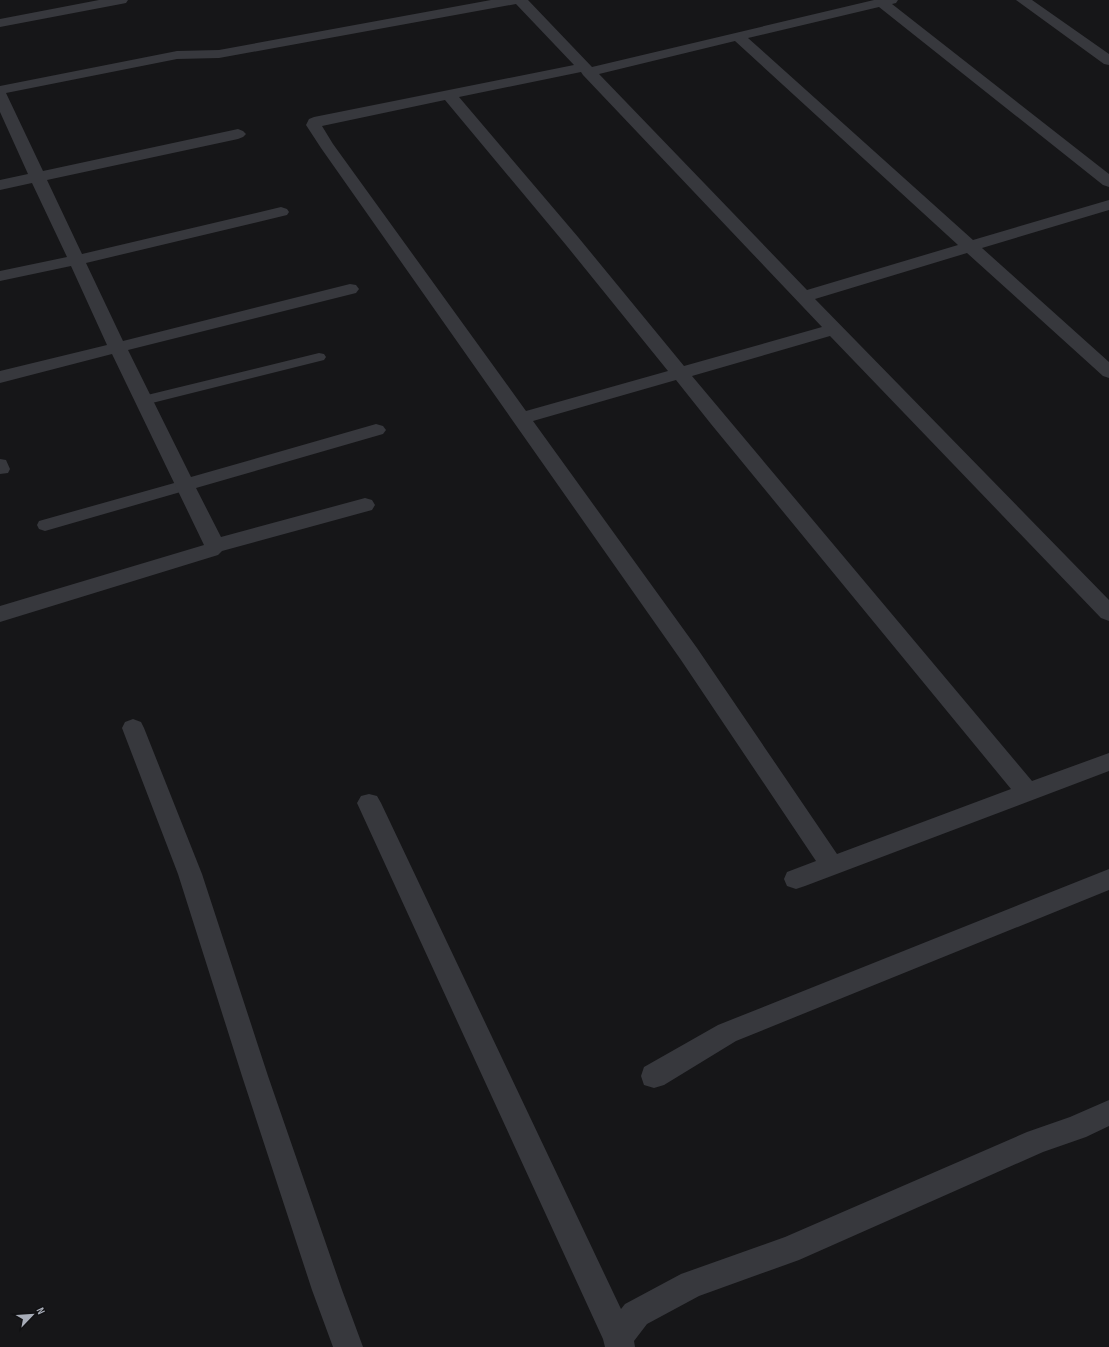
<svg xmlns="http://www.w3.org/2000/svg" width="1109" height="1347" font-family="'Sofia Sans Condensed',sans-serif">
  <rect width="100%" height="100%" fill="#161618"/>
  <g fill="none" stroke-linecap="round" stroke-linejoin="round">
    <!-- service -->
    <path fill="#37383d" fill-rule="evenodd" d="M 319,353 L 324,354 L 326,357 L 324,360 L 144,405 L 139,403 L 136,400 L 139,397 Z
      M 0,459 L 6,460 L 10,469 L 8,473 L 0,474 Z
      M 185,480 L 191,481 L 193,485 L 191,489 L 45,531 L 39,529 L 37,525 L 39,521 Z"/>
    <!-- minor -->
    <path fill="#37383d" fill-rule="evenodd" d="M 99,0 L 128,0 L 126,3 L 121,4 L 0,27 L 0,19 Z
      M 491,0 L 528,0 L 592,67 L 874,0 L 898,0 L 896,3 L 892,4 L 1109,174 L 1109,187 L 1103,185 L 879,7 L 748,38 L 973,240 L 1109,200 L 1109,210 L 982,248 L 1109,362 L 1109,378 L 1103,376 L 967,253 L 815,299 L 1109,600 L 1109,621 L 1101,618 L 830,336 L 692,376 L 1032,781 L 1109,753 L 1109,771 L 805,886 L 796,889 L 787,886 L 784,879 L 787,872 L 816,861 L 681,660 L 321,148 L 306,125 L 309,119 L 314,117 L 574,65 L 516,4 L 219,58 L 177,59 L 6,93 L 43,171 L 238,129 L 243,131 L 246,134 L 243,137 L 238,139 L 47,180 L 82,254 L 281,207 L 287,209 L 289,212 L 287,215 L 86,263 L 123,341 L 350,284 L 356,285 L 359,289 L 356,293 L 128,350 L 191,477 L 376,424 L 383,426 L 386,430 L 383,434 L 196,488 L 221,537 L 365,498 L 372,500 L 375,505 L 372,510 L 222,551 L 218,555 L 0,622 L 0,606 L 204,545 L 112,354 L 0,383 L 0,371 L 107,345 L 71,266 L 0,281 L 0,271 L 67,257 L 32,183 L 0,190 L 0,180 L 28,174 L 0,112 L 0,86 L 177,51 L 219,50 ZM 735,41 L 958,245 L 807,290 L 599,74 ZM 581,72 L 583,75 L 822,327 L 684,366 L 578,237 L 459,97 ZM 445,100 L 566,245 L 668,371 L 526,411 L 333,144 L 322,126 ZM 676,380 L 711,424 L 1011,789 L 837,854 L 697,648 L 533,421 Z
      M 1016,0 L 1032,0 L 1109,54 L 1109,65 L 1104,64 Z
      M 133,719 L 141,722 L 144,728 L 202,874 L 268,1076 L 342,1290 L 363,1347 L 333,1347 L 312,1290 L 242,1076 L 178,874 L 122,728 L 125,722 Z
      M 369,794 L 377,796 L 381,803 L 621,1309 L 625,1304 L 681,1274 L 785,1237 L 1027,1132 L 1070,1117 L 1109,1100 L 1109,1126 L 1086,1137 L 1043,1152 L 799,1260 L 699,1296 L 647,1324 L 634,1341 L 635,1347 L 605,1347 L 603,1339 L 357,803 L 361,796 Z
      M 1109,869 L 1109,890 L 736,1041 L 664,1085 L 654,1088 L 644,1085 L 641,1076 L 644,1067 L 718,1025 Z"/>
  </g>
  <!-- north arrow -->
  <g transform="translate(32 1315) rotate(65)" stroke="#111113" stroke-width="3" paint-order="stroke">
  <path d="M0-3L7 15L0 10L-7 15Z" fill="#a8adb8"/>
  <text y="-6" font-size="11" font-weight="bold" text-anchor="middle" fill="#a8adb8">N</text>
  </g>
</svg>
